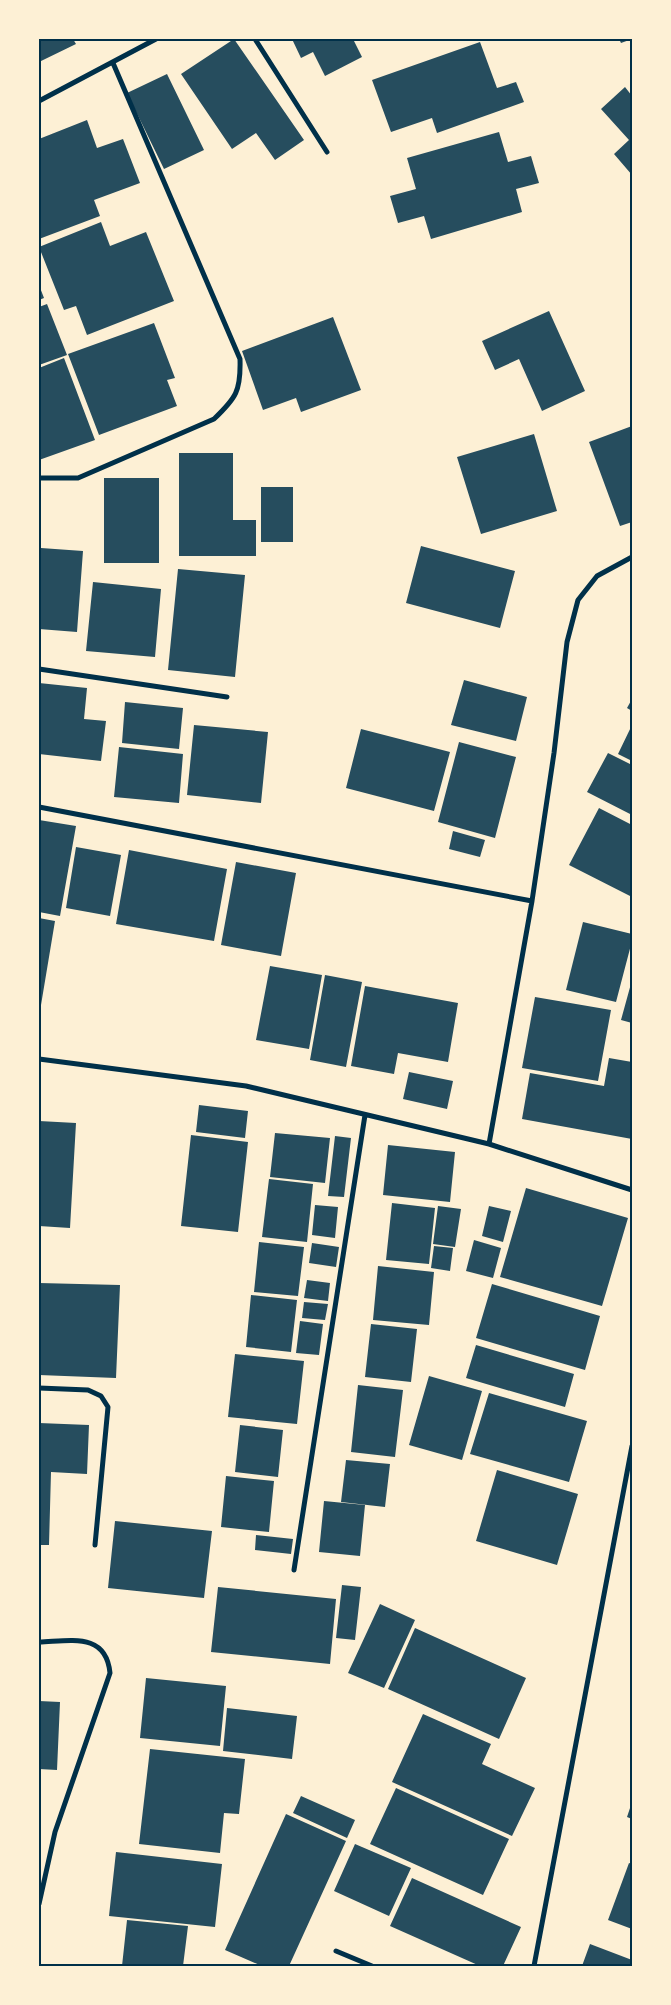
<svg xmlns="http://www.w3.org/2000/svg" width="671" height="2005" font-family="Roboto,sans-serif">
  <rect width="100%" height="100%" fill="#fdf0d5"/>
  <!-- building -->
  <path fill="#264d5e" d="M 39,39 L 73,39 L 76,44 L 39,62 Z
    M 234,39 L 304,140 L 275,160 L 256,133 L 232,149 L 181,74 Z
    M 292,39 L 353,39 L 362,57 L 325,76 L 313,52 L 301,58 Z
    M 619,39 L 632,39 L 621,43 Z
    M 480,42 L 497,88 L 516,82 L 524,102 L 437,133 L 432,118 L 391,132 L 372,80 Z
    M 167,74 L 204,150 L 164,169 L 127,93 Z
    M 625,87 L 632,96 L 632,175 L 614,154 L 629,140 L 601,109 Z
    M 87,120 L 97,148 L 123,139 L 140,183 L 94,200 L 100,216 L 39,239 L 39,139 Z
    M 499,132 L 508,162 L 531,156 L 539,183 L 516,189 L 522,212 L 431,239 L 424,216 L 398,223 L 390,196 L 416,189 L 407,158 Z
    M 101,222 L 110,246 L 146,232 L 174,301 L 87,335 L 76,306 L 64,310 L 39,247 Z
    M 39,285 L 44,298 L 39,300 Z
    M 47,304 L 67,355 L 39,365 L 39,307 Z
    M 549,311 L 585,391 L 542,411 L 519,359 L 495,370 L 482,341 Z
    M 333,317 L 361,390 L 301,412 L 296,398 L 263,410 L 242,351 Z
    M 154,323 L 175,378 L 167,380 L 177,406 L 99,435 L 68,354 Z
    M 64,358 L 95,440 L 39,460 L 39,368 Z
    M 632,426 L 632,522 L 620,526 L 589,442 Z
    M 534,434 L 557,511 L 481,534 L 457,457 Z
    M 179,453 L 233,453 L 233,520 L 256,520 L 256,556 L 179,556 Z
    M 104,478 L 159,478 L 159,563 L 104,563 Z
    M 261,487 L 293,487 L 293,542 L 261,542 Z
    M 421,546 L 515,571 L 500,628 L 406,603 Z
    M 41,548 L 83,551 L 77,632 L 39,629 Z
    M 178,569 L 245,575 L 235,677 L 168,670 Z
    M 93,582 L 161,589 L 155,657 L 86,651 Z
    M 464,680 L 527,697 L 516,741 L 451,725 Z
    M 39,683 L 87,688 L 84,719 L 106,721 L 101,761 L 39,754 Z
    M 632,699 L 632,711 L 627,708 Z
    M 125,702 L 183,708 L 179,749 L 122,743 Z
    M 194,725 L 268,732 L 261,803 L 187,795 Z
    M 632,725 L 632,761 L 618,754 Z
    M 361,729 L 450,752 L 434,811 L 346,788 Z
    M 459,742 L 516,757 L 495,838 L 438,822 Z
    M 119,747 L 183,754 L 179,803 L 114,797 Z
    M 608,753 L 632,765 L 632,815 L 587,792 Z
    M 599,808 L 632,825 L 632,897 L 569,865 Z
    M 39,820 L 76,826 L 60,916 L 39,912 Z
    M 453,831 L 485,840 L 480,857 L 449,849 Z
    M 76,847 L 121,855 L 110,916 L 66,908 Z
    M 129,850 L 227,869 L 214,941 L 116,924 Z
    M 236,862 L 296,873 L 281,956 L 221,945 Z
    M 39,918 L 55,921 L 41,1005 L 39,1005 Z
    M 583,922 L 632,934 L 632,941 L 616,1002 L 566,990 Z
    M 270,966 L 322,975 L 309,1049 L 256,1040 Z
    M 325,975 L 362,982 L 346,1067 L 310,1060 Z
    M 632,980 L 632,1023 L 621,1020 Z
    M 365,986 L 458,1003 L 448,1062 L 398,1053 L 394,1074 L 351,1066 Z
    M 535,997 L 611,1010 L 598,1081 L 522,1068 Z
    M 609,1058 L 632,1062 L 632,1139 L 522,1119 L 530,1073 L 604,1086 Z
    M 409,1072 L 453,1081 L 447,1109 L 403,1099 Z
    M 199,1105 L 248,1111 L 245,1138 L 196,1132 Z
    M 39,1121 L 76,1123 L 70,1228 L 39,1226 Z
    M 275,1133 L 330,1138 L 325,1183 L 270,1177 Z
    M 191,1135 L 248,1142 L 238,1232 L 181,1226 Z
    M 335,1136 L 351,1138 L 344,1197 L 328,1196 Z
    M 388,1145 L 455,1152 L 450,1202 L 383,1195 Z
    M 269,1179 L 313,1184 L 307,1242 L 262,1237 Z
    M 526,1188 L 628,1218 L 602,1306 L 500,1277 Z
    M 392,1203 L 435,1208 L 429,1264 L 386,1260 Z
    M 315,1205 L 338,1207 L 335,1238 L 312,1235 Z
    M 438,1206 L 461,1209 L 455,1247 L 433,1244 Z
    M 489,1206 L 511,1211 L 503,1242 L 482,1236 Z
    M 474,1240 L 501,1248 L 493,1278 L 466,1271 Z
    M 259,1242 L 304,1247 L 298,1296 L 254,1292 Z
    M 312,1243 L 339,1247 L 336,1267 L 309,1263 Z
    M 434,1246 L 453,1248 L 450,1271 L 431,1268 Z
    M 378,1266 L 434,1272 L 429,1325 L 373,1320 Z
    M 307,1280 L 330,1283 L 328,1301 L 304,1298 Z
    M 39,1283 L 120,1285 L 116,1378 L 39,1375 Z
    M 492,1284 L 600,1316 L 585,1370 L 476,1338 Z
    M 251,1295 L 297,1300 L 291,1352 L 246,1347 Z
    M 304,1302 L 328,1304 L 325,1320 L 302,1318 Z
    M 300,1321 L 323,1324 L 319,1355 L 296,1353 Z
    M 371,1324 L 417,1329 L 411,1382 L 365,1377 Z
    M 476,1345 L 574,1374 L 565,1407 L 466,1378 Z
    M 235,1354 L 304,1361 L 297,1424 L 228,1417 Z
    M 429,1376 L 482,1391 L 462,1460 L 409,1445 Z
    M 358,1385 L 403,1390 L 395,1457 L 351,1452 Z
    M 489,1393 L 587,1421 L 569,1482 L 470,1454 Z
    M 39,1423 L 89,1425 L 87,1474 L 51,1472 L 49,1545 L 39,1545 Z
    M 240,1425 L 283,1430 L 278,1477 L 235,1472 Z
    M 346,1460 L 390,1464 L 385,1507 L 341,1502 Z
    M 497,1470 L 578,1494 L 557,1565 L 476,1541 Z
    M 226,1476 L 274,1481 L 269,1532 L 221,1527 Z
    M 324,1501 L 365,1505 L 360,1556 L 319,1552 Z
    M 115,1521 L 212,1531 L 204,1598 L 108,1588 Z
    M 256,1535 L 293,1539 L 291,1554 L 255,1550 Z
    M 342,1585 L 361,1587 L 355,1640 L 336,1638 Z
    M 218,1587 L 336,1599 L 330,1664 L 211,1652 Z
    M 380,1604 L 415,1620 L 384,1688 L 348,1673 Z
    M 415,1628 L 526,1678 L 499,1739 L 388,1689 Z
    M 146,1678 L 226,1686 L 220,1746 L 140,1738 Z
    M 39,1701 L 60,1702 L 57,1770 L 39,1769 Z
    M 227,1708 L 297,1716 L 292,1759 L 223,1751 Z
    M 423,1714 L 491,1744 L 482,1764 L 535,1788 L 512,1836 L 392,1782 Z
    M 150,1749 L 245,1759 L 239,1814 L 224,1813 L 220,1853 L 139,1844 Z
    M 396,1788 L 509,1839 L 483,1895 L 370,1844 Z
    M 301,1796 L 355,1820 L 347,1838 L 293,1813 Z
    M 632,1802 L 632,1819 L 627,1817 Z
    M 286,1814 L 346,1841 L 289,1966 L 262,1966 L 225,1950 Z
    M 355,1844 L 411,1868 L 389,1916 L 334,1891 Z
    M 116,1852 L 222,1864 L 215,1927 L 109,1916 Z
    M 629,1863 L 632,1864 L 632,1929 L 608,1920 Z
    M 412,1878 L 521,1927 L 503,1966 L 480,1966 L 390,1926 Z
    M 127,1920 L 188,1926 L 183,1966 L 122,1966 Z
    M 590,1944 L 632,1960 L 632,1966 L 582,1966 Z"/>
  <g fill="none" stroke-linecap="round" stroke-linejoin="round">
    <!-- minor -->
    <path stroke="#003049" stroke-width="5" d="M 255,39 L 327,152
      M 39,101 L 156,39
      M 39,478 L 78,478 L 214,419 C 236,398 241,391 240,359 L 113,63
      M 39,669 L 227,697
      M 39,807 L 532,901
      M 39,1059 L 246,1086 L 489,1144 L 632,1190
      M 489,1144 L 532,901 L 554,753 L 567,642 L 578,600 L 597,576 L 632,557
      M 39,1388 L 88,1390 L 101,1396 L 108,1407 L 95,1545
      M 294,1570 L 365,1115
      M 39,1642 C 71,1641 106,1632 110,1673 L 55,1832 L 39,1904
      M 336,1951 L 372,1966
      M 534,1966 L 632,1446"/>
  </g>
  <!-- border -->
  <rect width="671" height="2005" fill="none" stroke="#fdf0d5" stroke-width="80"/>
  <rect x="40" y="40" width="591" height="1925" fill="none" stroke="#003049" stroke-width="2"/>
</svg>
